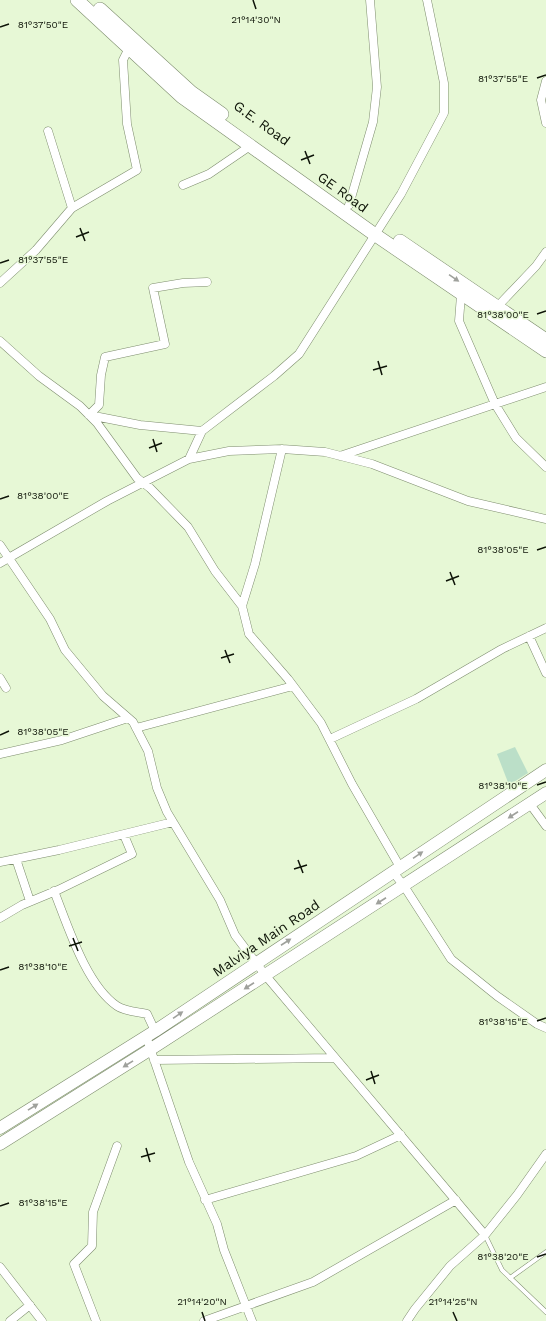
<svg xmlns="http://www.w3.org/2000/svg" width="546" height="1321" font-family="'Work Sans',sans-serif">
  <rect width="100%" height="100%" fill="#e7f8d6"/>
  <!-- building -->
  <path fill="#bbdfc8" d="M 515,747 L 528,773 L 509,785 L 497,754 Z"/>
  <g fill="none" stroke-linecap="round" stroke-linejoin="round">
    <defs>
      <path id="lane" d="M 485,1235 L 502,1270 L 546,1312
        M 510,1278 L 546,1252"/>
      <path id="street" d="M 546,81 L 541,100 L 546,123
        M 48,131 L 72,208
        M 183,185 L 209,174 L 250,146
        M 349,205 L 373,122 L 377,87 L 370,0
        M 0,283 L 36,250 L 72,208 L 137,170 L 127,124 L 123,60 L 129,48
        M 461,295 L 459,321 L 495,404 L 516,438 L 546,467
        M 497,307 L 536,266 L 546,252
        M 0,341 L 39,376 L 80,406 L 97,423 L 137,478 L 150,488 L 188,527 L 215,571 L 242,606 L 249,634 L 288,679 L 321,723 L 352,784 L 400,867
        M 89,415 L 140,425 L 202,431 L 274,376 L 299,354 L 401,194 L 444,113 L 444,83 L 427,0
        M 89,415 L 99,405 L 101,375 L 105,357 L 165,344 L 153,288 L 183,283 L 207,282
        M 340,456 L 546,387
        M 189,459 L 202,431
        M 0,545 L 50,619 L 65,650 L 103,696 L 133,722 L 148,751 L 157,788 L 167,812 L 220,900 L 235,935 L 266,976 L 485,1235
        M 0,563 L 107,501 L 189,459 L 229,451 L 282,449 L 325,452 L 372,464 L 468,501 L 546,519
        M 242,606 L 255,564 L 282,449
        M 529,636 L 546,673
        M 0,678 L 6,688
        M 136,728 L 293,686
        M 330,739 L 416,699 L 502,649 L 546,628
        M 0,754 L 62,740 L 128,718
        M 530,804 L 546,826
        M 16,859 L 30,901
        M 0,862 L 59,850 L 173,822
        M 393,872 L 404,886 L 451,959 L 497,996 L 537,1024 L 546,1028
        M 54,891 C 68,926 86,985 117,1006 C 124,1011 138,1012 147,1014 L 155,1031
        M 0,918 L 22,905 L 58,890 L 132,854 L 124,835
        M 146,1036 L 189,1162 L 217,1224 L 224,1250 L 252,1321
        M 154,1060 L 335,1058
        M 205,1200 L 356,1156 L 401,1135
        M 0,1267 L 42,1321
        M 10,1321 L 30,1305
        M 96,1321 L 74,1264 L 92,1246 L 93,1212 L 117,1146
        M 204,1321 L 313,1282 L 456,1200
        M 407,1321 L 415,1309 L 450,1266 L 485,1235 L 517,1195 L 546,1154"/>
      <path id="secondary" d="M 0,1128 L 155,1031 L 546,770
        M 0,1144 L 151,1049 L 546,793"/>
      <path id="primary" d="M 77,0 L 182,97 L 374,234 L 546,351
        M 100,9 L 191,92 L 222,114
        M 400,241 L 546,340"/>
    </defs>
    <!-- lane casing -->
    <use href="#lane" stroke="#7e8d6e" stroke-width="5"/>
    <!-- street casing -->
    <use href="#street" stroke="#7e8d6e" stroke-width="9"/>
    <!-- secondary casing -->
    <use href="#secondary" stroke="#7e8d6e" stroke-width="13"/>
    <!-- primary casing -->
    <use href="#primary" stroke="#7e8d6e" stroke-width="14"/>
    <!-- lane -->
    <use href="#lane" stroke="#fff" stroke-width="4"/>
    <!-- street -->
    <use href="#street" stroke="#fff" stroke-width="8"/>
    <!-- secondary -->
    <use href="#secondary" stroke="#fff" stroke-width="12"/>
    <!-- primary -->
    <use href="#primary" stroke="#fff" stroke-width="13"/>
  </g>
  <!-- one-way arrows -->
  <defs><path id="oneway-solid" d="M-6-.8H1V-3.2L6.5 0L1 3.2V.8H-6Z"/></defs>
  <g fill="#9fa19c">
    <use href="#oneway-solid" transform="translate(454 278) rotate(34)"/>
    <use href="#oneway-solid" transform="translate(513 815) rotate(147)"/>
    <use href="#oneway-solid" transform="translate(418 855) rotate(-34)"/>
    <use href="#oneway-solid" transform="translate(381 901) rotate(147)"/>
    <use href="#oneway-solid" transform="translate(286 942) rotate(-33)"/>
    <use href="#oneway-solid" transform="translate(249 986) rotate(147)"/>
    <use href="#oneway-solid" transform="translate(178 1015) rotate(-34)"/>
    <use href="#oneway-solid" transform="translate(128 1064) rotate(148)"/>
    <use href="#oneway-solid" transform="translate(33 1107) rotate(-32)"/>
  </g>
  <!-- ticks -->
  <path fill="none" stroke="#0e1408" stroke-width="1.5" d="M 253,0 L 256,9M 0,27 L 9,24M 537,78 L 546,75M 305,151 L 310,164M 301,160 L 314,155M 80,228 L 85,241M 76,237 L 89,232M 0,263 L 9,260M 537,314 L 546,311M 378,361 L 382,375M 373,370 L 387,366M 153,439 L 157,452M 149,448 L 162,443M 0,499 L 9,496M 537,550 L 546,547M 450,572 L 455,585M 446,581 L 459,576M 225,650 L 230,663M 221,658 L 234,654M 0,735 L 9,731M 537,785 L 546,782M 298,860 L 303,873M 294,869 L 307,865M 73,938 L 78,951M 69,946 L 82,942M 0,970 L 9,967M 537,1021 L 546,1018M 371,1071 L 375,1084M 366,1080 L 379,1075M 146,1148 L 150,1162M 141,1157 L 155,1153M 0,1206 L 9,1203M 537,1257 L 546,1254M 202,1312 L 205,1321M 453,1312 L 457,1321"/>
  <g text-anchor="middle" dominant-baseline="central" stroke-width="3" stroke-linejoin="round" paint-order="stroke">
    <!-- street labels -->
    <g font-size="14" fill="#0e1408" stroke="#e7f8d6">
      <text transform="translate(262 123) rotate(36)">G.E. Road</text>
      <text transform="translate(343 192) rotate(36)">GE Road</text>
      <text transform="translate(266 938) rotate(-34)">Malviya Main Road</text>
    </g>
  </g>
  <g font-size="10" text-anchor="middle" fill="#0e1408" stroke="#e7f8d6" stroke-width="3" stroke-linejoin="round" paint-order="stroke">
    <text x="256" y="23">21°14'30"N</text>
    <text x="43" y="28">81°37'50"E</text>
    <text x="503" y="82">81°37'55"E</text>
    <text x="43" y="263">81°37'55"E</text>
    <text x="503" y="318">81°38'00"E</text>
    <text x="43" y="499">81°38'00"E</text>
    <text x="503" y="553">81°38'05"E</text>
    <text x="43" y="735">81°38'05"E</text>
    <text x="503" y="789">81°38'10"E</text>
    <text x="43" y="970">81°38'10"E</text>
    <text x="503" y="1025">81°38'15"E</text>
    <text x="43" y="1206">81°38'15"E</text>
    <text x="503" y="1260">81°38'20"E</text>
    <text x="202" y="1305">21°14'20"N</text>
    <text x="453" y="1305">21°14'25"N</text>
  </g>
</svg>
